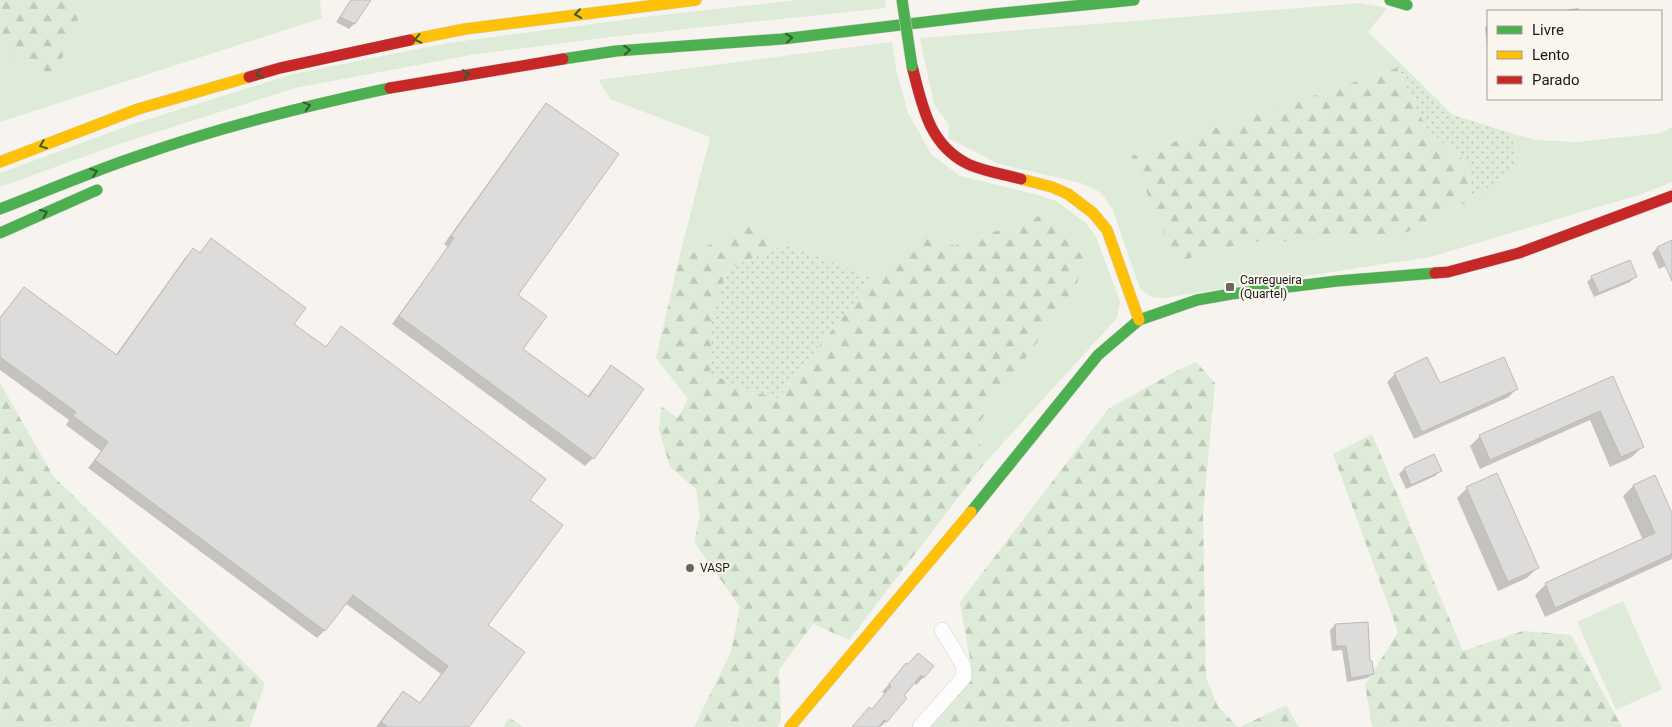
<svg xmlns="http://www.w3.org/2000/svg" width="1672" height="727" font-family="Roboto,sans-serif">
  <defs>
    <pattern id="forest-firs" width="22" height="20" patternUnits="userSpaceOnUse" patternTransform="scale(1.25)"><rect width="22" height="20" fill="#ddebd8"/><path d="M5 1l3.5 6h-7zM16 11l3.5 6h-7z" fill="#bdc9b9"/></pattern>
    <pattern id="garden-dots" width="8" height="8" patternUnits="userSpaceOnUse" patternTransform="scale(1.25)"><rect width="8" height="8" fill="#ddebd8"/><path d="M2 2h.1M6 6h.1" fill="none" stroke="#bdc9b9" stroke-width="1.8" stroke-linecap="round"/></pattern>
  </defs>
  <rect width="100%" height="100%" fill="#f7f4f0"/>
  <!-- grass -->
  <path fill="#ddebd8" d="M 71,0 L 320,0 L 322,18 L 0,122 L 0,31 L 10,59 L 83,7 Z
    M 798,0 L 885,0 L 886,8 L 610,37 L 471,55 L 295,88 L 119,144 L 0,187 L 0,173 L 133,124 L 293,74 L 448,43 L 661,15 Z
    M 1360,3 L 1387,8 L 1368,32 L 1396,59 L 1397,68 L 1131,156 L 1178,262 L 1247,242 L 1395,238 L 1472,200 L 1519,164 L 1511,133 L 1535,140 L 1577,142 L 1661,133 L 1672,127 L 1672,182 L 1642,194 L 1430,257 L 1163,298 L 1151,297 L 1140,289 L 1113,210 L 1101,193 L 1081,183 L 999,164 L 948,138 L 949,125 L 934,104 L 920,38 Z
    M 892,42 L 896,69 L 908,113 L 931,154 L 960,176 L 1035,194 L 1056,201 L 1086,223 L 1096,237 L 1120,301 L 1117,318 L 984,464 L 976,427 L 1076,288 L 1048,213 L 954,246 L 927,229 L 873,278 L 786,244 L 750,226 L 679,259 L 710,137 L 610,99 L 599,80 Z
    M 1623,601 L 1662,689 L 1616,710 L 1577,622 Z"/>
  <!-- forest -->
  <path fill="url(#forest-firs)" d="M 0,0 L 71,0 L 83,7 L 55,75 L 10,59 L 0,31 Z
    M 1397,68 L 1428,131 L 1468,163 L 1472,200 L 1395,238 L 1247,242 L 1177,262 L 1131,156 Z
    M 1048,213 L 1086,246 L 1076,288 L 976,427 L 984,464 L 849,640 L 813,624 L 779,670 L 781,721 L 777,727 L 694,727 L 731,652 L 740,607 L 694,542 L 700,516 L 696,489 L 670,467 L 659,430 L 661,406 L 678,418 L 688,399 L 656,358 L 679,259 L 750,226 L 786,244 L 727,269 L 777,399 L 873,278 L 927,229 L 954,246 Z
    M 1196,362 L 1215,383 L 1203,514 L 1206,678 L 1218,707 L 1238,727 L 925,727 L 972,671 L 960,602 L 1108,409 L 1174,372 Z
    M 0,383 L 53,476 L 265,683 L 250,727 L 0,727 Z
    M 1372,434 L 1463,651 L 1523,631 L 1571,635 L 1622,727 L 1372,727 L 1365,685 L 1398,632 L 1333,454 Z
    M 1286,705 L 1299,727 L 1240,727 Z
    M 509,718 L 524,727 L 503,727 Z"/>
  <!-- garden -->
  <path fill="url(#garden-dots)" d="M 1396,59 L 1453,115 L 1511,133 L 1519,164 L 1472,200 L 1468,163 L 1428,131 L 1397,68 Z
    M 786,244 L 873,278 L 777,399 L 744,388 L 710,374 L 712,318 L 727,269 Z"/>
  <!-- shadow -->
  <path fill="#0003" d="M 351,0 L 370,0 L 354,24 L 349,29 L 336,22 Z
    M 1579,8 L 1579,11 L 1556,11 Z
    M 1488,24 L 1488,57 L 1485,28 Z
    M 547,104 L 516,295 L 521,350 L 587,397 L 604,375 L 612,367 L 593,458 L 585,466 L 392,324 L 448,247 L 444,244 L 539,112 Z
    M 212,240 L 293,324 L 325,348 L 342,328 L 529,501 L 487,625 L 467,727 L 376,727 L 396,700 L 404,693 L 419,704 L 441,674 L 345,603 L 324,631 L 317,638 L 88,468 L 101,451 L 66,425 L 69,420 L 0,370 L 0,317 L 24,288 L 115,356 L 185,258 L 193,250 L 199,254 Z
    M 1672,242 L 1672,263 L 1659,269 L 1652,253 L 1657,248 Z
    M 1592,277 L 1635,277 L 1630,282 L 1594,297 L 1587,282 Z
    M 1395,374 L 1439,385 L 1516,389 L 1509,397 L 1414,439 L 1387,382 Z
    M 1612,378 L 1642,447 L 1632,457 L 1610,467 L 1590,420 L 1480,469 L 1470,446 L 1480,436 Z
    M 1404,469 L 1440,471 L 1435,476 L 1406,489 L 1399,474 Z
    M 1654,476 L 1672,516 L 1672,559 L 1545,617 L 1535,595 L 1545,585 L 1643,540 L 1623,496 L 1633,486 Z
    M 1467,488 L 1537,568 L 1527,578 L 1498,591 L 1457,498 Z
    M 1335,625 L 1369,662 L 1373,673 L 1368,678 L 1347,682 L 1342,650 L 1332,651 L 1330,630 Z
    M 911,662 L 924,677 L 916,685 L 914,683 L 903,696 L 905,698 L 886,722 L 880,727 L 852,727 L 871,710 L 885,694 L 882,692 L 899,672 Z"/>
  <!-- building -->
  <path fill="#dedcdb" stroke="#bdbbba" d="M 351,0 L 371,0 L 355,24 L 340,17 Z
    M 546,103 L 619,154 L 518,295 L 547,316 L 523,349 L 589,397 L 611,365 L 644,389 L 594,459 L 399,316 L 454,238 L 451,236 Z
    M 211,238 L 306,308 L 294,324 L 326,347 L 341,326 L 546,479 L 530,500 L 563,525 L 488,625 L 525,652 L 469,727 L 388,727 L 381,722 L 403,691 L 420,703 L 448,666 L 353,595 L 325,631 L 95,460 L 108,442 L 73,416 L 76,412 L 0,357 L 0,318 L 24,287 L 117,355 L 193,248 L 200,253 Z
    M 1672,240 L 1672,281 L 1657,247 Z
    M 1630,260 L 1637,277 L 1599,293 L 1591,276 Z
    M 1427,357 L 1440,383 L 1504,357 L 1518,389 L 1422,432 L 1394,373 Z
    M 1613,376 L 1644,447 L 1621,457 L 1600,411 L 1490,460 L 1479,435 Z
    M 1434,454 L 1442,471 L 1411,485 L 1404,468 Z
    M 1497,473 L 1539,568 L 1508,582 L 1466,487 Z
    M 1655,475 L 1672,513 L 1672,554 L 1555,608 L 1545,583 L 1655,533 L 1633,485 Z
    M 1368,622 L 1370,661 L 1372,661 L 1374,674 L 1351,678 L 1346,646 L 1336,646 L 1335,624 Z
    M 918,653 L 934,666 L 924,678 L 921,675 L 904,696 L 907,698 L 887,722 L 884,720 L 879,727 L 852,727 L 869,707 L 872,709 L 891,686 L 889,684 L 906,663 L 908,664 Z"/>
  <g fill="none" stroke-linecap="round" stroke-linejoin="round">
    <defs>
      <path id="street" d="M 920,727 L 964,677 L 963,665 L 942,630"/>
      <path id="fast" d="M 1390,0 L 1407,5
        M 563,59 L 616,51 L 782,39 L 993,14 L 1134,0
        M 0,209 C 46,191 91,172 138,156 C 220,127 305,106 390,88
        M 0,233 L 97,190
        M 971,512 L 1098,355 L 1139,320 L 1197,300 L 1231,294 L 1337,281 L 1435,273"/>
      <path id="slow" d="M 410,40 L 465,29 L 696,0
        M 0,162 L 138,109 L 249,77
        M 1021,179 L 1052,187 L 1068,194 L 1093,213 L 1107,230 L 1139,320
        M 790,727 L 971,512"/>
      <path id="jam" d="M 912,66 C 922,104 928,143 966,163 C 978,170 1007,175 1021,179
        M 249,77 L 280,68 L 410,40
        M 390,88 L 563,59
        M 1435,273 L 1448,272 L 1519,253 L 1672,196"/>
    </defs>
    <!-- street casing -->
    <use href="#street" stroke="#d4d2ce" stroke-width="16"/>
    <!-- fast casing -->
    <use href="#fast" stroke="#d4d2ce" stroke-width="12"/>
    <!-- slow casing -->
    <use href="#slow" stroke="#d4d2ce" stroke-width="12"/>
    <!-- jam casing -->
    <use href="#jam" stroke="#d4d2ce" stroke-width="12"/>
    <!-- street -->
    <use href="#street" stroke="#fefdfd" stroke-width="15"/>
    <!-- fast -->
    <use href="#fast" stroke="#4caf50" stroke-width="11"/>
    <!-- slow -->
    <use href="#slow" stroke="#ffc107" stroke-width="11"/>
    <!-- jam -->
    <use href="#jam" stroke="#c62828" stroke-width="11"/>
    <defs>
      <path id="fast-bridge" d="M 902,0 L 912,66"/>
    </defs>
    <!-- fast-bridge casing -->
    <use href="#fast-bridge" stroke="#d4d2ce" stroke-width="12" stroke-linecap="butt"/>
    <!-- fast-bridge -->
    <use href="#fast-bridge" stroke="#4caf50" stroke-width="11"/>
  </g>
  <!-- one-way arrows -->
  <defs><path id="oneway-chevron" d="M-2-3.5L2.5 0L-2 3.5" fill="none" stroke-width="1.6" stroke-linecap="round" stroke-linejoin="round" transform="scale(1.25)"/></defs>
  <g stroke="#325d31">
    <use href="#oneway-chevron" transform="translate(578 14) rotate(172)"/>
    <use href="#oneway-chevron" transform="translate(789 38) rotate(-6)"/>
    <use href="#oneway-chevron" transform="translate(418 39) rotate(168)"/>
    <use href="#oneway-chevron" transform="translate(627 50) rotate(-4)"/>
    <use href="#oneway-chevron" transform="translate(259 74) rotate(165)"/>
    <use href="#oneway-chevron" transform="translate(466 74) rotate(-10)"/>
    <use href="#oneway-chevron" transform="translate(307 106) rotate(-15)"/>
    <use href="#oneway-chevron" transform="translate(43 145) rotate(159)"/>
    <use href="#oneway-chevron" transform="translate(94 172) rotate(-20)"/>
    <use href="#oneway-chevron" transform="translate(44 213) rotate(-24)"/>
  </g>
  <!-- markers -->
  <g fill="#696663" stroke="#faf5ed" stroke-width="2">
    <rect x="1225" y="282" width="10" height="10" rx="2.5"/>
    <circle cx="690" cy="568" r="5"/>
  </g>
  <g text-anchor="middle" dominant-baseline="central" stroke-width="4" stroke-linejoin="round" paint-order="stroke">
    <!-- poi labels -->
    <g font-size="12" fill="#1c1a17" stroke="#faf5ed" text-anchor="start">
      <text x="1240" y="280">Carregueira<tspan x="1240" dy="14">(Quartel)</tspan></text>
      <text x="700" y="568">VASP</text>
    </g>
  </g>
  <!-- legend -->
  <rect x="1487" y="10" width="175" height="90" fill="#faf5ed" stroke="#a19d97"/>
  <rect x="1497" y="26" width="25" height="8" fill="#4caf50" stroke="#a19d97"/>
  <text x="1532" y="35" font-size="15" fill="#1c1a17">Livre</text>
  <rect x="1497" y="51" width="25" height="8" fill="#ffc107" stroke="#a19d97"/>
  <text x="1532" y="60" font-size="15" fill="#1c1a17">Lento</text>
  <rect x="1497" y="76" width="25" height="8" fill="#c62828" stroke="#a19d97"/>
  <text x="1532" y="85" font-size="15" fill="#1c1a17">Parado</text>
</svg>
